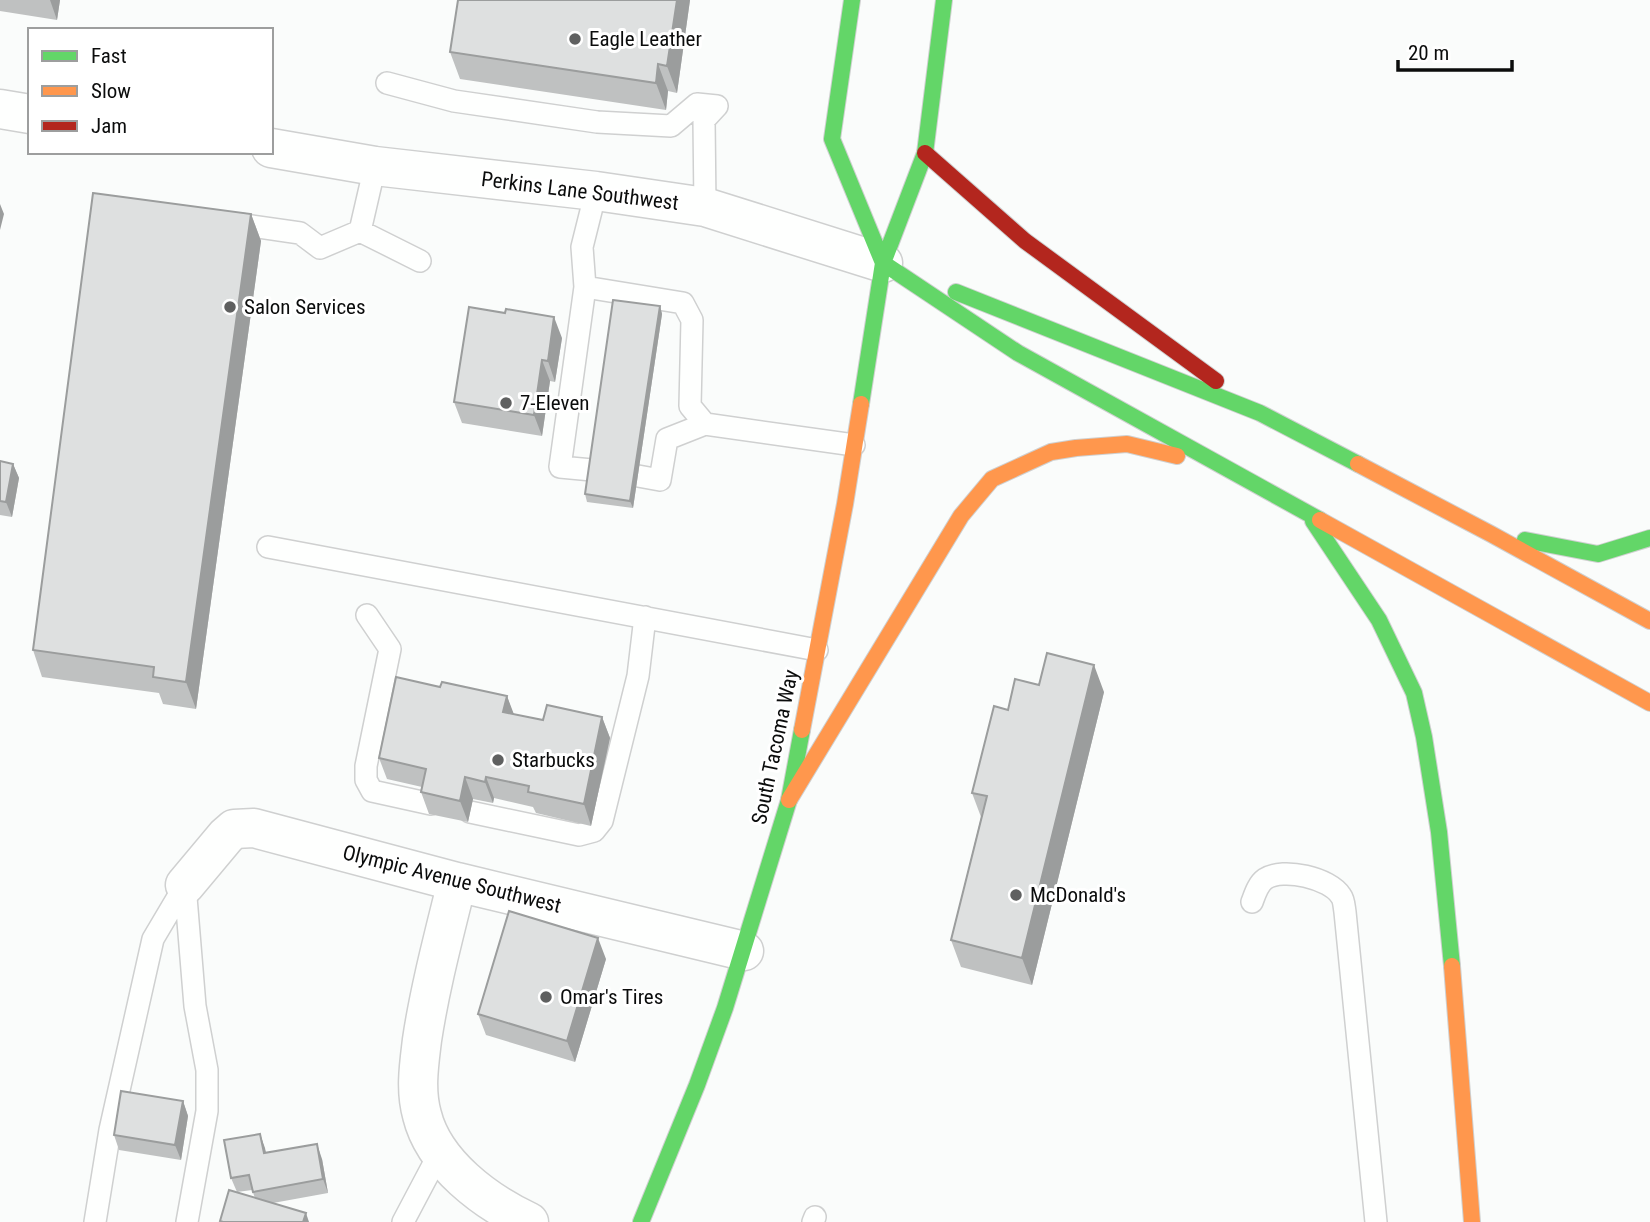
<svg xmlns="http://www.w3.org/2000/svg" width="1650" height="1222" font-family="'Roboto Condensed',sans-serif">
  <rect width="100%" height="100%" fill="#fafcfb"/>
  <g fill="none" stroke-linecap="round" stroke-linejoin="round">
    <defs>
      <path id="lane" d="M 387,83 L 454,101 L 597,122 L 671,126 L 697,104 L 717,106
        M 705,207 L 704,120 L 717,106
        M 238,224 L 300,233 L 320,248 L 360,231 L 420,261
        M 360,231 L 375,166
        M 585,287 L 683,303 L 692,320 L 690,406 L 705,424
        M 592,470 L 560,467 L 585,287 L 582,247 L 596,191
        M 638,476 L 660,480 L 667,439 L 705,424 L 854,445
        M 268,547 L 817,650
        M 367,615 L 390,649 L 366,766 L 366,780 L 372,791 L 431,804
        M 470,812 L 579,835 L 594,831 L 602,821 L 638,676 L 645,617
        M 185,885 L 195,1006 L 207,1070 L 207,1111 L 187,1222
        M 1252,902 C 1255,894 1258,884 1265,879 C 1283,867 1330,878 1341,896 C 1344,900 1344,906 1345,912 L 1376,1222
        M 95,1222 L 110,1130 L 153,939 L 185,885
        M 403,1222 L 440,1152
        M 813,1222 L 815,1217"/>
      <path id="street" d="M 0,109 L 30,114
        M 271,148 L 375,166 L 596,191 L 705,207 L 883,263
        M 457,882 C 444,935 430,987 422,1040 C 419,1065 415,1090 422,1115 C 434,1164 486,1202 529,1222
        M 185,885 L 226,836 L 234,829 L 254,828 L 457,882 L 744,951"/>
      <path id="fast" d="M 852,0 L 832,139 L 883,263
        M 883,263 L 925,153 L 944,0
        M 883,263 L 1018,353 L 1320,520
        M 956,292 L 1260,413 L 1358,464
        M 861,404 L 883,263
        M 1313,521 L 1379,620 L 1414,693 L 1424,737 L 1439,832 L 1452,966
        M 1525,540 L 1598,554 L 1650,538
        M 641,1222 L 697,1085 L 725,1008 L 789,800 L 802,730"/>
      <path id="slow" d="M 1358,464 L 1491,534 L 1650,621
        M 1320,520 L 1650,703
        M 802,730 L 845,504 L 861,404
        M 789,800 L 961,516 L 992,479 L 1051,452 L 1076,448 L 1127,444 L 1177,456
        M 1452,966 L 1472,1222"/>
      <path id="jam" d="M 925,153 L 1025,241 L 1216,381"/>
    </defs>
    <!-- lane casing -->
    <use href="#lane" stroke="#cfd0d0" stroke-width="24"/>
    <!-- street casing -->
    <use href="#street" stroke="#cfd0d0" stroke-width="41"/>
    <!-- fast casing -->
    <use href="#fast" stroke="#cfd0d0" stroke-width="18"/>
    <!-- slow casing -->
    <use href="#slow" stroke="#cfd0d0" stroke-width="18"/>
    <!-- jam casing -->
    <use href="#jam" stroke="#cfd0d0" stroke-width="18"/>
    <!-- lane -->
    <use href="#lane" stroke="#fefffe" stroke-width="21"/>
    <!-- street -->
    <use href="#street" stroke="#fefffe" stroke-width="38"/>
    <!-- fast -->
    <use href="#fast" stroke="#63d668" stroke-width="16"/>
    <!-- slow -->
    <use href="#slow" stroke="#ff974d" stroke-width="16"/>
    <!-- jam -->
    <use href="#jam" stroke="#b3261e" stroke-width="16"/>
  </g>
  <!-- wall -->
  <path fill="#bfc1c1" d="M 0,0 L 60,0 L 57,20 L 0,11 Z
    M 690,0 L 677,93 L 668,91 L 666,110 L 460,79 L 450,52 Z
    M 251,214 L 261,241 L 196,709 L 163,704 L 159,693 L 42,677 L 33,650 Z
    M 660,306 L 662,314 L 633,508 L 587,502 L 585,494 Z
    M 562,338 L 555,382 L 550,381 L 542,436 L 462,423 L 454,402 Z
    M 0,461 L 13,464 L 19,478 L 12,517 L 0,515 Z
    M 1039,685 L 1104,692 L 1032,985 L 961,967 L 951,940 L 981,817 L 972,793 L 1008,710 Z
    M 440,687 L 507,696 L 513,714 L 543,720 L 602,717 L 610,738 L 591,826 L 536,813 L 533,807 L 494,798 L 493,803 L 473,799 L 468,822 L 429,814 L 421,792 L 422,787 L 387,779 L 379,758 Z
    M 606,959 L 575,1062 L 486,1035 L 478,1014 Z
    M 183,1101 L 188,1116 L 181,1160 L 119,1150 L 114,1135 Z
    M 260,1134 L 266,1153 L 322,1159 L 328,1193 L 273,1203 L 309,1222 L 220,1222 L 220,1221 L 255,1198 L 252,1190 L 237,1192 L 231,1178 Z"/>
  <!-- shaded-wall -->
  <path fill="#9b9d9d" d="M 50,0 L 60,0 L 57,20 Z
    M 677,0 L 690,0 L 677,93 L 667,66 Z
    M 658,64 L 668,91 L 666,110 L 656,83 Z
    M 0,204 L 4,214 L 0,230 Z
    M 251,214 L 261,241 L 196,709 L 186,682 Z
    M 660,306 L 662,314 L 633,508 L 630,501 Z
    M 554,317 L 562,338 L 555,382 L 548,361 Z
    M 542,360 L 550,381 L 542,436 L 534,415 Z
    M 13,464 L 19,478 L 12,517 L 6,502 Z
    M 1094,665 L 1104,692 L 1032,985 L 1022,958 Z
    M 507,696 L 515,717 L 503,712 Z
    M 602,717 L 610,738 L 591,826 L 584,804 Z
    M 465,777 L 473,799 L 468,822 L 460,801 Z
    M 486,777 L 494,798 L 493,803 L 485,782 Z
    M 598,938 L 606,959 L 575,1062 L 567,1041 Z
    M 183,1101 L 188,1116 L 181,1160 L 175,1145 Z
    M 260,1134 L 265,1148 L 269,1168 L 264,1153 Z
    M 317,1144 L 322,1159 L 328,1193 L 323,1179 Z
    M 306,1213 L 309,1222 L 303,1222 Z"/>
  <!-- building -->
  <path fill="#dee0e0" stroke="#9b9d9d" stroke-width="2" d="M 458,0 L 677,0 L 667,66 L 658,64 L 656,83 L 450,52 Z
    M 93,193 L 251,214 L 186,682 L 153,677 L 154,667 L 33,650 Z
    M 613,300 L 660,306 L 630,501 L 585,494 Z
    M 469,307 L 505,313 L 506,309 L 554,317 L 548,361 L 542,360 L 534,415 L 454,402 Z
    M 0,461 L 13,464 L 6,502 L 0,501 Z
    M 1047,653 L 1094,665 L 1022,958 L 951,940 L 987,796 L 972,793 L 994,706 L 1008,710 L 1015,679 L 1039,685 Z
    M 396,677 L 440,687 L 442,682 L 507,696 L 503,712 L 543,720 L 547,705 L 602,717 L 584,804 L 528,792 L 529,786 L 486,777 L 485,782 L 465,777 L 460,801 L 421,792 L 426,769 L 379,758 Z
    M 509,911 L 598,938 L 567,1041 L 478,1014 Z
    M 121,1091 L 183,1101 L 175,1145 L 114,1135 Z
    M 260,1134 L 264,1153 L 317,1144 L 323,1179 L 253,1192 L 249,1175 L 231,1178 L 224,1140 Z
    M 229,1190 L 306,1213 L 303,1222 L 223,1222 L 220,1221 Z"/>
  <!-- markers -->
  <g fill="#5f6060" stroke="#fff" stroke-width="2.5">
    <circle cx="575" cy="39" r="7"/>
    <circle cx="230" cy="307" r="7"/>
    <circle cx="506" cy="403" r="7"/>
    <circle cx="498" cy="760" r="7"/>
    <circle cx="1016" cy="895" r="7"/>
    <circle cx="546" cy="997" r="7"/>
  </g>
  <g text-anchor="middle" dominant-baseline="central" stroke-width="6" stroke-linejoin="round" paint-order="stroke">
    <!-- poi labels -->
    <g font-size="21" fill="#0b0c0c" stroke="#fff" text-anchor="start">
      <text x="589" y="39">Eagle Leather</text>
      <text x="244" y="307">Salon Services</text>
      <text x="520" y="403">7-Eleven</text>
      <text x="512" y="760">Starbucks</text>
      <text x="1030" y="895">McDonald's</text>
      <text x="560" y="997">Omar's Tires</text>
    </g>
    <!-- street labels -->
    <g font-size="21" fill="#0b0c0c" stroke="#fff">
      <text transform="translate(580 191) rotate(7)">Perkins Lane Southwest</text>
      <text transform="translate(775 747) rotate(-78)">South Tacoma Way</text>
      <text transform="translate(452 879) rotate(14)">Olympic Avenue Southwest</text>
    </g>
  </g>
  <!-- legend -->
  <rect x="28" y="28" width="245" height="126" fill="#ffffff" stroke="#9d9e9e" stroke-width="2"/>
  <rect x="42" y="51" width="35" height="10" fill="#63d668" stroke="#9d9e9e" stroke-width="2"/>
  <text x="91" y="63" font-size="21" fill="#0b0c0c">Fast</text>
  <rect x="42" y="86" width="35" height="10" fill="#ff974d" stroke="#9d9e9e" stroke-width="2"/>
  <text x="91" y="98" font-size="21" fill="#0b0c0c">Slow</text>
  <rect x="42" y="121" width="35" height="10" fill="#b3261e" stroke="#9d9e9e" stroke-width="2"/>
  <text x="91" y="133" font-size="21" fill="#0b0c0c">Jam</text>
  <!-- scale -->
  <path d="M1398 60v10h114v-10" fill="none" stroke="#0b0c0c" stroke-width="3.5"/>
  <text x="1408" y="60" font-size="21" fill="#0b0c0c" stroke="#ffffff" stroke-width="5" paint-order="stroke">20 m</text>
</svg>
